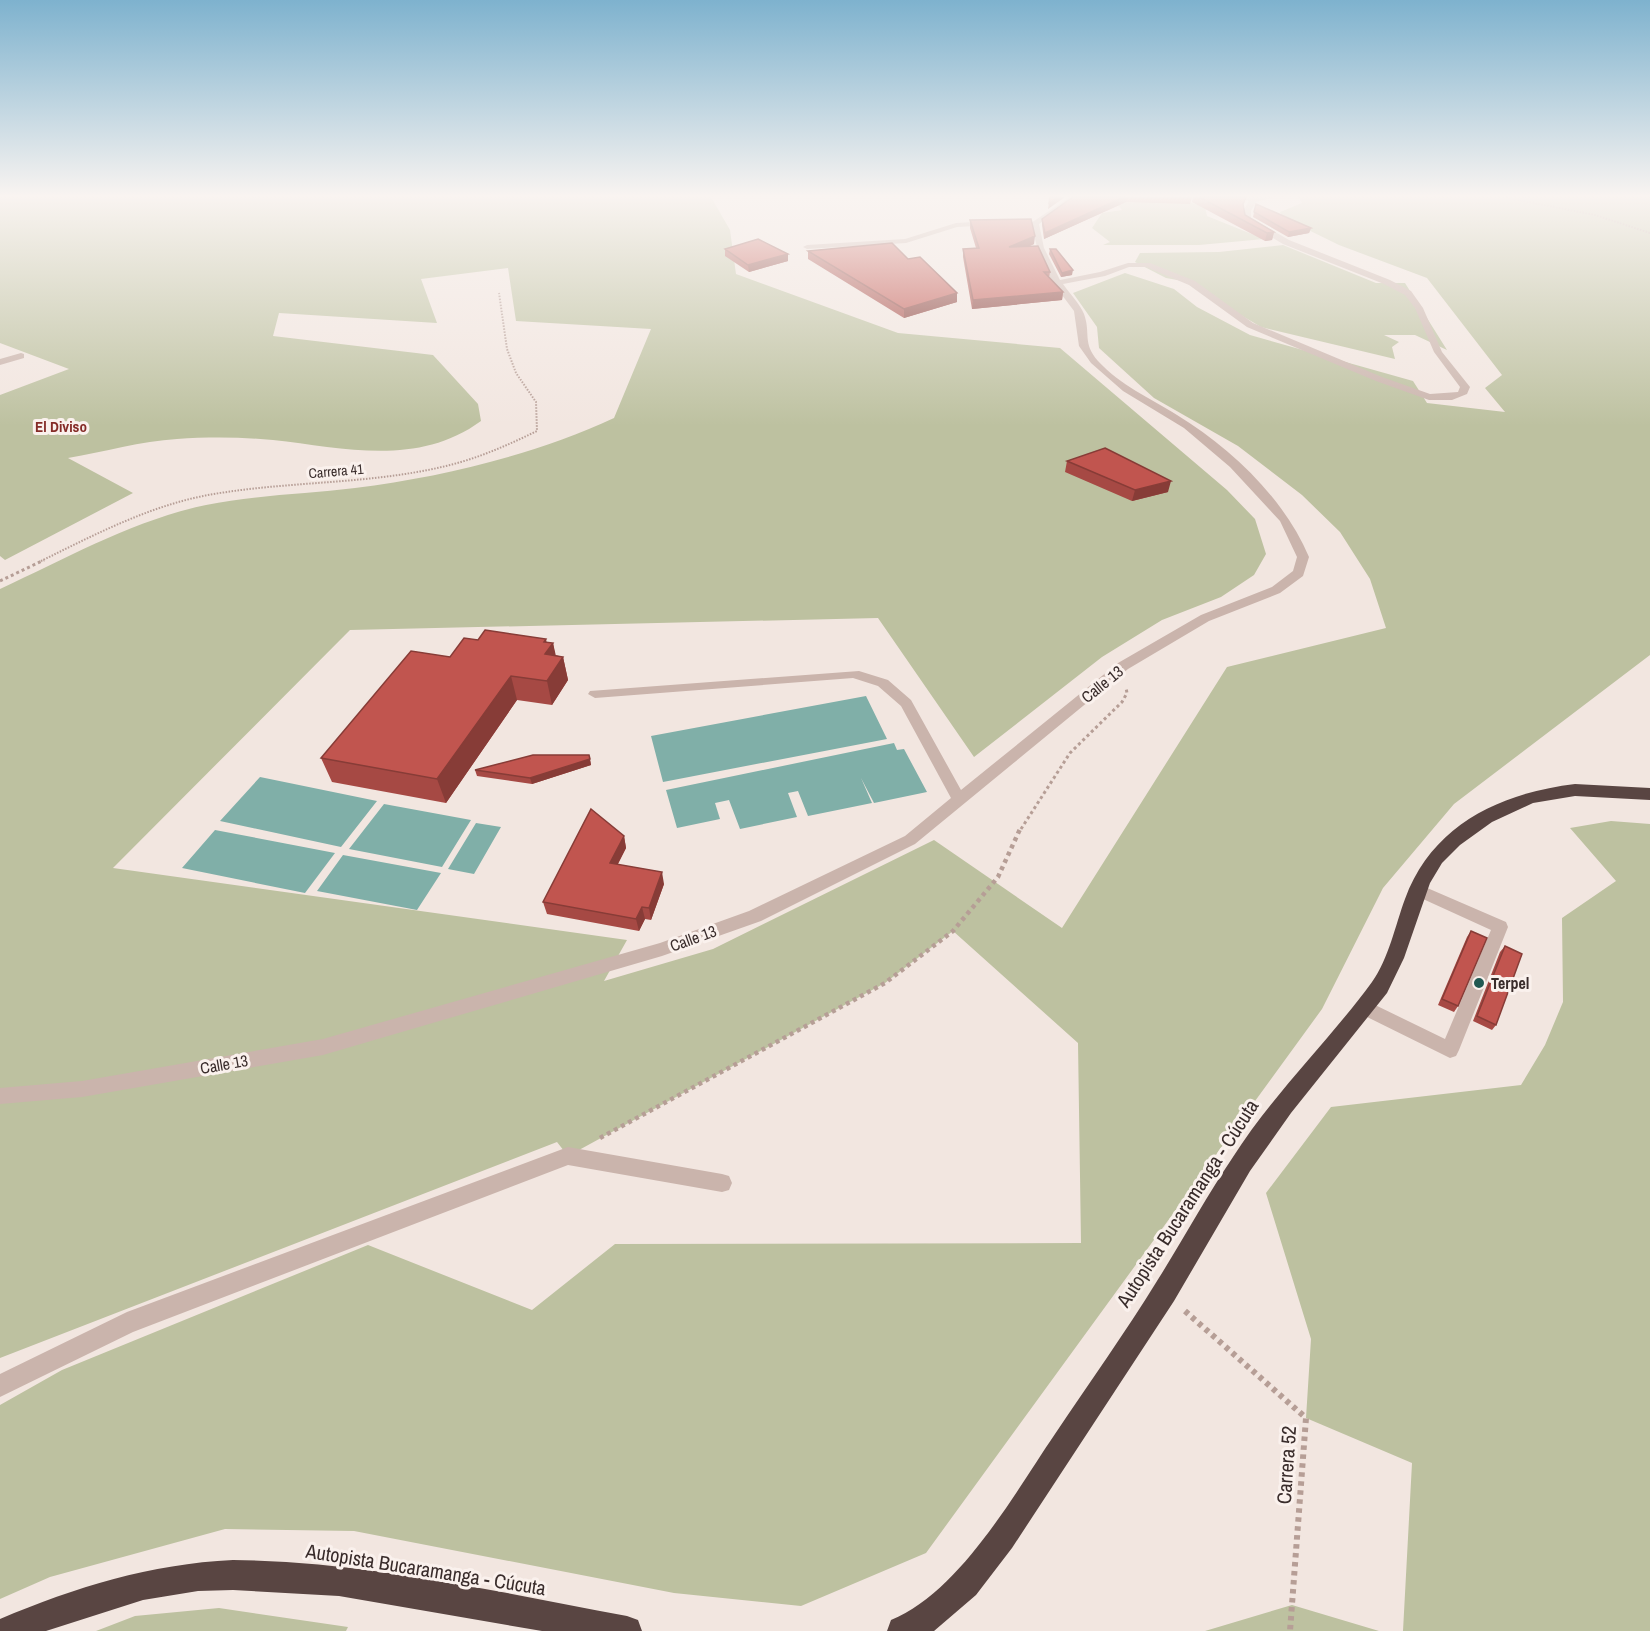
<svg xmlns="http://www.w3.org/2000/svg" width="1650" height="1631" font-family="'Archivo Narrow',sans-serif">
  <rect width="100%" height="100%" fill="#f2e6e0"/>
  <!-- green -->
  <path fill="#bdc1a0" d="M 0,197 L 711,197 L 730,230 L 736,274 L 898,333 L 1060,348 L 1227,490 L 1255,519 L 1266,554 L 1254,575 L 1221,597 L 1162,620 L 1102,657 L 974,757 L 878,618 L 350,630 L 113,868 L 627,940 L 604,981 L 713,949 L 934,840 L 1062,928 L 1227,667 L 1386,628 L 1370,579 L 1340,532 L 1302,495 L 1238,446 L 1154,398 L 1099,348 L 1097,327 L 1073,293 L 1125,273 L 1174,289 L 1197,307 L 1250,335 L 1413,381 L 1427,403 L 1505,412 L 1485,388 L 1502,375 L 1427,278 L 1339,245 L 1282,217 L 1280,212 L 1302,203 L 1299,197 L 1650,197 L 1650,655 L 1454,804 L 1383,888 L 1322,1009 L 926,1553 L 801,1606 L 674,1593 L 354,1531 L 225,1529 L 50,1577 L 0,1599 L 0,1405 L 62,1370 L 368,1245 L 532,1310 L 615,1244 L 1081,1243 L 1078,1043 L 953,931 L 885,983 L 568,1156 L 557,1142 L 0,1358 L 0,589 C 67,558 134,520 206,505 C 255,495 306,494 355,488 C 443,477 534,455 614,418 L 651,329 L 516,321 L 508,268 L 421,279 L 437,323 L 279,313 L 273,336 L 433,355 L 478,404 L 481,421 C 418,467 345,448 273,440 C 242,437 207,437 177,439 C 141,441 104,452 68,458 L 133,493 L 5,560 L 0,556 L 0,395 L 69,369 L 0,343 Z
    M 1146,197 L 1183,200 L 1205,207 L 1207,216 L 1264,239 L 1199,245 L 1103,245 L 1110,242 L 1092,228 L 1102,213 L 1122,210 L 1117,203 Z
    M 1283,245 L 1376,283 L 1405,283 L 1447,350 L 1415,335 L 1384,335 L 1399,342 L 1392,347 L 1395,359 L 1261,327 L 1183,281 L 1166,278 L 1135,262 L 1140,253 L 1219,252 Z
    M 1611,821 L 1650,824 L 1650,1631 L 1403,1631 L 1412,1463 L 1306,1418 L 1311,1339 L 1266,1193 L 1331,1107 L 1521,1085 L 1545,1045 L 1563,1002 L 1562,918 L 1616,881 L 1570,828 Z
    M 1292,1605 L 1379,1631 L 1205,1631 Z
    M 219,1608 L 348,1627 L 346,1631 L 96,1631 L 135,1616 Z"/>
  <!-- water -->
  <path fill="#80afa8" d="M 866,696 L 887,739 L 663,782 L 651,736 Z
    M 894,743 L 897,750 L 904,749 L 927,792 L 874,803 L 861,778 L 872,803 L 808,816 L 798,791 L 788,793 L 797,817 L 740,829 L 729,800 L 715,803 L 720,819 L 677,828 L 666,790 Z
    M 260,777 L 377,801 L 341,847 L 220,821 Z
    M 384,804 L 471,820 L 442,867 L 349,849 Z
    M 476,823 L 501,827 L 474,874 L 448,869 Z
    M 215,830 L 335,853 L 305,893 L 182,868 Z
    M 343,855 L 441,873 L 417,910 L 317,891 Z"/>
  <g fill="none" stroke-linecap="round" stroke-linejoin="round">
    <!-- path-far3 -->
    <path stroke="#b69e96" stroke-width="2" stroke-dasharray="1.5 1.5" stroke-linecap="butt" d="M 1503,197 L 1595,215 L 1650,233
      M 41,561 C 96,534 153,504 214,494 C 296,480 381,485 461,462 C 488,454 512,443 537,431 L 536,402 L 516,373 L 507,349 L 499,293"/>
    <!-- path-far2 -->
    <path stroke="#b69e96" stroke-width="3" stroke-dasharray="3 3" stroke-linecap="butt" d="M 0,581 L 44,560
      M 1021,829 L 1070,753 L 1122,702 L 1127,693 L 1126,688"/>
    <!-- path-far1 -->
    <path stroke="#b69e96" stroke-width="4.5" stroke-dasharray="4 4" stroke-linecap="butt" d="M 600,1138 L 885,983 L 953,931 L 998,877 L 1021,827"/>
    <!-- path -->
    <path stroke="#b69e96" stroke-width="6" stroke-dasharray="4.5 4.5" stroke-linecap="butt" d="M 1185,1311 L 1306,1418 L 1290,1631"/>
    <!-- minor -->
    <path fill="#cab4ac" fill-rule="evenodd" d="M 1070,197 L 1078,197 L 1039,224 L 1044,248 L 1060,280 L 1100,272 L 1128,263 L 1150,263 L 1195,281 L 1253,323 L 1382,377 L 1430,394 L 1458,392 L 1460,387 L 1434,352 L 1415,308 L 1405,295 L 1384,284 L 1283,244 L 1244,221 L 1243,211 L 1249,201 L 1236,197 L 1274,197 L 1256,202 L 1251,211 L 1251,218 L 1289,240 L 1390,280 L 1411,291 L 1423,308 L 1442,352 L 1470,387 L 1467,394 L 1452,400 L 1429,400 L 1376,381 L 1247,327 L 1189,285 L 1146,267 L 1129,267 L 1105,276 L 1063,284 C 1070,294 1080,304 1084,314 C 1091,333 1082,343 1098,361 C 1120,385 1150,398 1177,415 C 1231,448 1284,498 1309,557 L 1303,576 L 1280,593 L 1209,621 L 1128,669 L 915,844 L 761,921 L 662,956 L 323,1055 L 82,1097 L 0,1104 L 0,1088 L 82,1081 L 323,1039 L 660,943 L 749,911 L 905,836 L 951,798 L 901,706 L 878,686 L 853,678 L 595,698 L 588,694 L 590,691 L 859,671 L 888,680 L 911,700 L 961,790 L 1118,663 L 1201,615 L 1272,587 L 1293,571 L 1297,557 L 1280,521 L 1230,467 L 1184,428 L 1123,391 L 1091,363 L 1079,346 L 1074,311 L 1053,283 L 1040,259 L 1031,223 Z
      M 990,221 L 993,225 L 957,227 L 906,243 L 807,249 L 803,247 L 807,245 L 905,239 L 956,223 Z
      M 21,353 L 24,354 L 24,358 L 0,365 L 0,359 Z
      M 1418,884 L 1506,922 L 1508,927 L 1459,1050 L 1456,1056 L 1450,1058 L 1359,1013 L 1356,1008 L 1359,1003 L 1365,1001 L 1371,1003 L 1445,1039 L 1491,930 L 1412,894 L 1410,890 L 1412,886 Z
      M 568,1147 L 722,1174 L 729,1176 L 732,1183 L 729,1190 L 722,1192 L 568,1165 L 133,1332 L 0,1397 L 0,1374 L 127,1312 Z"/>
    <!-- highway -->
    <path fill="#594542" fill-rule="evenodd" d="M 1575,784 L 1650,788 L 1650,800 L 1575,796 L 1533,803 L 1492,822 L 1460,845 L 1442,863 L 1430,883 L 1404,958 L 1387,993 L 1291,1113 L 1250,1171 L 1174,1301 L 1012,1548 L 976,1595 L 934,1631 L 887,1631 L 891,1620 C 960,1592 1014,1494 1055,1434 C 1089,1383 1125,1333 1157,1281 C 1183,1240 1206,1197 1233,1157 C 1273,1094 1328,1042 1372,982 C 1389,958 1395,926 1405,899 C 1432,825 1500,793 1575,784 Z
      M 233,1560 C 366,1561 497,1592 627,1616 L 638,1620 L 642,1631 L 542,1631 L 339,1596 L 233,1590 L 198,1591 L 143,1600 L 46,1631 L 0,1631 L 0,1619 C 76,1587 150,1564 233,1560 Z"/>
  </g>
  <!-- wall -->
  <path fill="#a64944" d="M 1074,197 L 1192,197 L 1190,204 L 1126,202 L 1044,239 L 1042,225 L 1042,219 Z
    M 1193,197 L 1246,197 L 1243,207 L 1245,215 L 1274,232 L 1272,240 L 1265,241 L 1192,202 Z
    M 1256,204 L 1311,228 L 1309,233 L 1288,237 L 1253,217 Z
    M 970,220 L 1034,244 L 1028,247 L 1050,272 L 1049,278 L 1063,292 L 1062,300 L 972,309 L 963,257 L 963,249 L 976,248 L 970,228 Z
    M 725,249 L 788,254 L 788,261 L 749,272 L 725,256 Z
    M 1050,249 L 1072,275 L 1061,277 L 1049,254 Z
    M 808,251 L 908,259 L 957,293 L 957,302 L 904,318 L 808,259 Z
    M 1067,461 L 1168,492 L 1132,501 L 1065,472 Z
    M 478,640 L 553,643 L 555,655 L 563,657 L 568,680 L 552,705 L 517,700 L 446,803 L 332,782 L 321,758 L 450,657 Z
    M 589,755 L 591,765 L 532,784 L 477,776 L 475,770 Z
    M 624,836 L 626,848 L 618,864 L 664,884 L 651,920 L 645,919 L 639,931 L 547,914 L 543,902 Z
    M 1471,931 L 1458,1006 L 1454,1012 L 1438,1005 L 1467,937 Z
    M 1505,946 L 1496,1025 L 1492,1030 L 1473,1021 L 1500,952 Z"/>
  <!-- shaded-wall -->
  <path fill="#873c37" d="M 1057,197 L 1065,197 L 1048,209 L 1049,203 Z
    M 1124,197 L 1127,197 L 1126,202 L 1044,239 L 1045,233 Z
    M 1311,228 L 1309,233 L 1288,237 L 1289,232 Z
    M 1274,232 L 1272,240 L 1265,241 L 1267,233 Z
    M 1035,236 L 1034,244 L 1009,255 L 1009,247 Z
    M 788,254 L 788,261 L 749,272 L 748,265 Z
    M 1073,270 L 1072,275 L 1061,277 L 1062,273 Z
    M 1063,292 L 1062,300 L 972,309 L 973,300 Z
    M 957,293 L 957,302 L 904,318 L 904,309 Z
    M 1171,481 L 1168,492 L 1132,501 L 1135,490 Z
    M 546,639 L 548,650 L 553,643 L 558,665 L 563,657 L 568,680 L 552,705 L 547,681 L 544,642 Z
    M 511,676 L 517,700 L 446,803 L 437,779 Z
    M 590,759 L 591,765 L 532,784 L 530,778 Z
    M 624,836 L 626,848 L 612,875 L 610,863 Z
    M 662,872 L 664,884 L 651,920 L 649,908 Z
    M 642,907 L 645,919 L 639,931 L 636,919 Z"/>
  <!-- building -->
  <path fill="#c1554f" stroke="#873c37" stroke-width="1.5" d="M 1050,197 L 1057,197 L 1049,203 Z
    M 1073,197 L 1124,197 L 1045,233 L 1042,219 Z
    M 1199,197 L 1246,197 L 1243,204 L 1245,215 L 1274,232 L 1267,233 Z
    M 1256,204 L 1311,228 L 1289,232 L 1254,212 Z
    M 1031,219 L 1035,236 L 1009,247 L 1038,246 L 1050,272 L 1044,272 L 1063,292 L 973,300 L 963,249 L 979,248 L 970,220 Z
    M 758,239 L 788,254 L 748,265 L 725,249 Z
    M 892,243 L 908,259 L 920,257 L 957,293 L 904,309 L 808,251 Z
    M 1050,249 L 1056,249 L 1073,270 L 1062,273 Z
    M 1105,448 L 1171,481 L 1135,490 L 1067,461 Z
    M 485,630 L 546,639 L 544,642 L 553,643 L 545,654 L 563,657 L 547,681 L 511,676 L 437,779 L 321,758 L 411,651 L 450,657 L 464,638 L 478,640 Z
    M 533,755 L 589,755 L 590,759 L 530,778 L 475,770 Z
    M 591,809 L 624,836 L 610,863 L 662,872 L 649,908 L 642,907 L 636,919 L 543,902 Z
    M 1471,931 L 1487,938 L 1458,1006 L 1442,999 Z
    M 1505,946 L 1522,954 L 1496,1025 L 1477,1016 Z"/>
  <!-- sky -->
  <linearGradient id="sky" x2="0" y2="1"><stop stop-color="#7eb2ce"/><stop offset="0.46" stop-color="#f9f4f1"/><stop offset="1" stop-color="#f9f4f1" stop-opacity="0"/></linearGradient>
  <rect width="1650" height="426" fill="url(#sky)"/>
  <!-- markers -->
  <circle fill="#215952" stroke="#faf1ed" stroke-width="2" cx="1479" cy="983" r="6"/>
  <g text-anchor="middle" dominant-baseline="central" stroke-width="6" stroke-linejoin="round" paint-order="stroke">
    <!-- far-street labels -->
    <g font-size="14" fill="#392c2b" stroke="#faf1ed">
      <text transform="translate(336 471) rotate(-5)">Carrera 41</text>
    </g>
    <!-- far-neighbourhood labels -->
    <g font-size="15" font-weight="bold" fill="#852b27" stroke="#faf1ed">
      <text x="61" y="426">El Diviso</text>
    </g>
    <!-- street labels -->
    <g font-size="16" fill="#392c2b" stroke="#faf1ed">
      <text transform="translate(1102 684) rotate(-39)">Calle 13</text>
      <text transform="translate(693 938) rotate(-20)">Calle 13</text>
      <text transform="translate(224 1064) rotate(-10)">Calle 13</text>
    </g>
    <!-- poi labels -->
    <g font-size="16" font-weight="bold" fill="#392c2b" stroke="#faf1ed" text-anchor="start">
      <text x="1491" y="983">Terpel</text>
    </g>
    <!-- near-street labels -->
    <g font-size="20" fill="#392c2b" stroke="#faf1ed">
      <text transform="translate(1187 1203) rotate(-57)">Autopista Bucaramanga - Cúcuta</text>
      <text transform="translate(1286 1465) rotate(-86)">Carrera 52</text>
      <text transform="translate(426 1569) rotate(9)">Autopista Bucaramanga - Cúcuta</text>
    </g>
  </g>
</svg>
